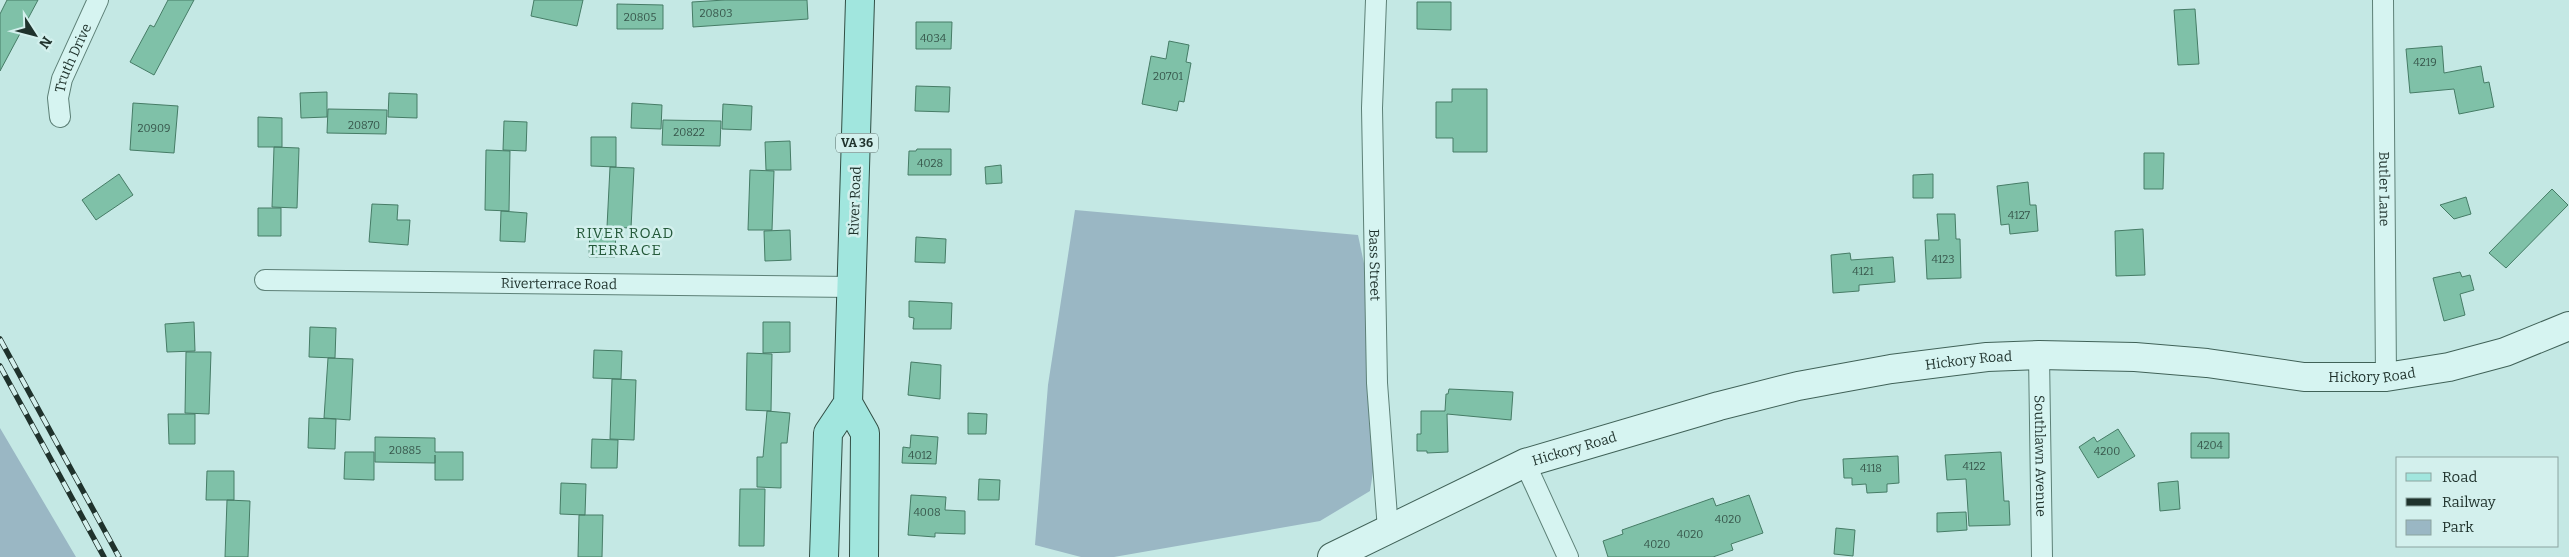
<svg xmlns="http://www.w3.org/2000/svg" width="2569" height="557" font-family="Bitter,serif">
  <rect width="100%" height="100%" fill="#c4e8e4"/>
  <!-- green -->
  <path fill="#9ab7c4" d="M 1075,210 L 1358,235 L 1388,377 L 1370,491 L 1320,521 L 1114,557 L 1081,557 L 1035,545 L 1048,385 Z
    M 0,428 L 76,557 L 0,557 Z"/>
  <!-- building -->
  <path fill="#7fc1a8" stroke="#467c66" d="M 7,0 L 38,0 L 0,71 L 0,14 Z
    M 168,0 L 194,0 L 154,75 L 130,62 L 150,25 L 154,27 Z
    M 534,0 L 583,0 L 577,26 L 531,16 Z
    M 725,0 L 807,0 L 808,19 L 693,27 L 692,2 Z
    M 1417,2 L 1451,2 L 1451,30 L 1417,29 Z
    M 617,4 L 663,5 L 663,29 L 617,29 Z
    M 2195,9 L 2199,64 L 2178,65 L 2174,10 Z
    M 916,22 L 952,22 L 951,49 L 916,49 Z
    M 1169,41 L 1189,45 L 1186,62 L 1191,63 L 1184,102 L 1179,101 L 1177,111 L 1142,104 L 1151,56 L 1166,59 Z
    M 2442,46 L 2444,73 L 2481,66 L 2484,83 L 2489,82 L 2494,107 L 2459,114 L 2454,89 L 2410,93 L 2406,49 Z
    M 916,86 L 950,87 L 949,112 L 915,111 Z
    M 1452,89 L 1487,89 L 1487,152 L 1453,152 L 1453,138 L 1436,138 L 1436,102 L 1452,102 Z
    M 327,92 L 327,117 L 301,118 L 300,93 Z
    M 389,93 L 417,94 L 417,118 L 388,117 Z
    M 133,103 L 178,106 L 174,153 L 130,150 Z
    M 632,103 L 662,105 L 661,129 L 631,128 Z
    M 723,104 L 752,106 L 751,130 L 722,129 Z
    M 328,109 L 387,110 L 386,134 L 327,133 Z
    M 258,117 L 282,118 L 282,147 L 258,147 Z
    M 663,120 L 721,121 L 720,146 L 662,145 Z
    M 504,121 L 527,122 L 526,151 L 503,150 Z
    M 591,137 L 616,137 L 616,167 L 591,166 Z
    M 790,141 L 791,170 L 766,170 L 765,142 Z
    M 274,147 L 299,148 L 297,208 L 272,207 Z
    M 917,149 L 951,149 L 951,175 L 908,175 L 909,151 L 916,151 Z
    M 486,150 L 510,151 L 509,211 L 485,210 Z
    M 2144,153 L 2164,153 L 2163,189 L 2144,189 Z
    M 1001,165 L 1002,183 L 986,184 L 985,167 Z
    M 610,167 L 634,168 L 631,228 L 607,227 Z
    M 750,170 L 774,171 L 772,230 L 748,230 Z
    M 119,174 L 133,195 L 96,220 L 82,200 Z
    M 1933,174 L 1933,198 L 1913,198 L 1913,175 Z
    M 2028,182 L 2030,205 L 2036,205 L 2038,231 L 2010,234 L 2009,224 L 2001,225 L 1997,186 Z
    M 2552,189 L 2568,205 L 2506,268 L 2489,253 Z
    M 2466,197 L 2471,214 L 2454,219 L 2440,205 Z
    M 372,204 L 398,205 L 397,220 L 410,220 L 408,245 L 369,242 Z
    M 258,208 L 281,208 L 281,236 L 258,236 Z
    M 501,211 L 527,213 L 525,242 L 500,241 Z
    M 1937,214 L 1955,214 L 1956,239 L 1960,239 L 1961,278 L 1927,279 L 1925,240 L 1939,240 Z
    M 590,227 L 616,227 L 615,257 L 589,257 Z
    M 2143,229 L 2145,275 L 2116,276 L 2115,231 Z
    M 790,230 L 791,260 L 765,261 L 764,231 Z
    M 916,237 L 946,239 L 945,263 L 915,262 Z
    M 1850,253 L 1851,260 L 1893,257 L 1895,282 L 1859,285 L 1859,291 L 1833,293 L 1831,255 Z
    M 2460,272 L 2462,277 L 2470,275 L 2474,290 L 2460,294 L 2465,315 L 2444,321 L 2433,278 Z
    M 909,301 L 952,303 L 951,329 L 913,329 L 914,318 L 909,317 Z
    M 194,322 L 195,351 L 167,352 L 165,324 Z
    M 763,322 L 790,322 L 790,352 L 763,353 Z
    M 310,327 L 336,328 L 335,358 L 309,357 Z
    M 594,350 L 622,351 L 621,379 L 593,378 Z
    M 186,352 L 211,352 L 209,414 L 185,413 Z
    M 747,353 L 772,354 L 771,411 L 746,410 Z
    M 328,358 L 353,359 L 350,420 L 324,418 Z
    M 911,362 L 941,365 L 940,399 L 908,395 Z
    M 612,379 L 636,380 L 634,440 L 610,439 Z
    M 1449,389 L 1513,392 L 1511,420 L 1447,414 L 1448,452 L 1427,453 L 1427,451 L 1417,451 L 1417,434 L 1421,434 L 1421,411 L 1445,411 L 1446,394 L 1448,394 Z
    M 767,411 L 790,413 L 787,443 L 781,443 L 781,488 L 757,487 L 757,457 L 763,457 Z
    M 968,413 L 987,414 L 986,434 L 968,434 Z
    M 168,414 L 195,414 L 195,444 L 169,444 Z
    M 309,418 L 336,419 L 335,449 L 308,448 Z
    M 2118,429 L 2135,456 L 2098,478 L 2079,447 L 2094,437 L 2097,442 Z
    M 2191,433 L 2229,433 L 2229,458 L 2191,458 Z
    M 911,435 L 938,437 L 936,464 L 902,463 L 903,447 L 910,448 Z
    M 375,437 L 435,438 L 435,452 L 463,452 L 463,480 L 435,480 L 435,455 L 435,463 L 375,462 Z
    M 592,439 L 618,440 L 617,468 L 591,468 Z
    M 345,452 L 374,452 L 374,480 L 344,479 Z
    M 2001,452 L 2004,501 L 2009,501 L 2010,525 L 1969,526 L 1966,479 L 1947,480 L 1945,455 Z
    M 1898,456 L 1899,483 L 1887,484 L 1887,492 L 1867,493 L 1866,484 L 1852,485 L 1852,478 L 1844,478 L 1843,459 Z
    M 207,471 L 234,471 L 234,500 L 206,500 Z
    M 979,479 L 1000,480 L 999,500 L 978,500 Z
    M 2178,481 L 2180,509 L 2160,511 L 2158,483 Z
    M 561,483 L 586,484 L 585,515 L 560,514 Z
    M 740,489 L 765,489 L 764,546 L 739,546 Z
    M 911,495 L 946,497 L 945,510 L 965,511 L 965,534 L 935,533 L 935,537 L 908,535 Z
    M 1749,495 L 1763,533 L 1731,544 L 1733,550 L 1713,557 L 1608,557 L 1603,541 L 1623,534 L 1622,530 L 1713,498 L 1716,506 Z
    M 227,500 L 250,501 L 248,557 L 225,557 Z
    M 1966,512 L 1967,530 L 1937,532 L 1937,513 Z
    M 579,515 L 603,515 L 602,557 L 578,557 Z
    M 1836,528 L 1855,530 L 1853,556 L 1834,554 Z"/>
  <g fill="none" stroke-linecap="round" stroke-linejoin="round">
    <defs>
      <g id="minor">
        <path id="s1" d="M 1376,0 L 1372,108 L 1377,383 L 1388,530"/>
        <path id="s2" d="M 2383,0 L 2386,377"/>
        <path id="s3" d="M 60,117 L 58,98 L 62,79 L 98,0"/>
        <path id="s4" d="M 265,280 L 852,287"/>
        <path id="s5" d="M 2039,355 L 2042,557"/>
        <path d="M 1525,463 L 1568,557"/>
      </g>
      <g id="secondary">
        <path id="s6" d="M 1332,557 L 1525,463 L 1719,406 L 1798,386 L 1891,369 L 1987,357 L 2039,355 L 2135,357 L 2207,363 L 2304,377 L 2386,377 L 2449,367 L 2505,352 L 2569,326"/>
      </g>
      <path id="primary" d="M 860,0 L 848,403 L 865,433 L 864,557
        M 824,557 L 828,433 L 848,403"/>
    </defs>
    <!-- minor casing -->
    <use href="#minor" stroke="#5d8077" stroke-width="22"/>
    <!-- secondary casing -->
    <use href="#secondary" stroke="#406258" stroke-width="30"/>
    <!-- primary casing -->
    <use href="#primary" stroke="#314e44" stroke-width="30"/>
    <!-- minor -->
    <use href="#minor" stroke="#d6f4f1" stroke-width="20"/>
    <!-- secondary -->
    <use href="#secondary" stroke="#d6f4f1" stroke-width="28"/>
    <!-- primary -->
    <use href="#primary" stroke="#a1e6de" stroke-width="28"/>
    <defs>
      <path id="rail" d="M 0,339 L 119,557
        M 0,366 L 104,557"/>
    </defs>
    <!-- rail casing -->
    <use href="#rail" stroke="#1f322c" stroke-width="5.5"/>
    <!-- rail -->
    <use href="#rail" stroke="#d3f0ed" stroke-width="4" stroke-dasharray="11" stroke-linecap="butt"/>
  </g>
  <g text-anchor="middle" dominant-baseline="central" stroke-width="5" stroke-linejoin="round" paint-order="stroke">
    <!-- number labels -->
    <g font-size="11" fill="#37564b">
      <text x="716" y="13">20803</text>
      <text x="640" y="17">20805</text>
      <text x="933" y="38">4034</text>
      <text x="2425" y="62">4219</text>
      <text x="1168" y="76">20701</text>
      <text x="364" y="125">20870</text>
      <text x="154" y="128">20909</text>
      <text x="689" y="132">20822</text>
      <text x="930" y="163">4028</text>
      <text x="2019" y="215">4127</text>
      <text x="1943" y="259">4123</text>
      <text x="1863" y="271">4121</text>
      <text x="2210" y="445">4204</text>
      <text x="405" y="450">20885</text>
      <text x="2107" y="451">4200</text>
      <text x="920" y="455">4012</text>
      <text x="1974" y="466">4122</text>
      <text x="1871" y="468">4118</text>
      <text x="927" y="512">4008</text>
      <text x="1728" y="519">4020</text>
      <text x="1690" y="534">4020</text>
      <text x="1657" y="544">4020</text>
    </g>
    <!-- shield labels -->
    <rect fill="#d3f0ed" stroke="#556b66" stroke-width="1" x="836" y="133.5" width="42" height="19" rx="4"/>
    <g font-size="12" font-weight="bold" fill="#1f322c">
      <text x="857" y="143">VA 36</text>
    </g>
    <!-- street labels -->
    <g font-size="14" fill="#1f322c" stroke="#d3f0ed">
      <text stroke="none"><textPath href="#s3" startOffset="62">Truth Drive</textPath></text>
      <text stroke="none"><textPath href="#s2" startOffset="189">Butler Lane</textPath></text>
      <text transform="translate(855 201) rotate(-88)">River Road</text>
      <text stroke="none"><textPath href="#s1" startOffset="265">Bass Street</textPath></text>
      <text stroke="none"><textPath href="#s4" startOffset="294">Riverterrace Road</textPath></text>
      <text stroke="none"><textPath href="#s6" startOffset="671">Hickory Road</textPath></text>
      <text stroke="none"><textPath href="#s6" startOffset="1076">Hickory Road</textPath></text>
      <text stroke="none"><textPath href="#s6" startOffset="266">Hickory Road</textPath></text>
      <text stroke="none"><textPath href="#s5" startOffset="101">Southlawn Avenue</textPath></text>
    </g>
    <!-- neighbourhood labels -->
    <g font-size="15" letter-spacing="1" fill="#24593a" stroke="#d3f0ed">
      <text x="625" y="233">RIVER ROAD<tspan x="625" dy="17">TERRACE</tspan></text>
    </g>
  </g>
  <!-- legend -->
  <rect x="2396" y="457" width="162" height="90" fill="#d3f0ed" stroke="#8ba4a0"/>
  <rect x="2406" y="473" width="25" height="8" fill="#a1e6de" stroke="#8ba4a0"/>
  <text x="2442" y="482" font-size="15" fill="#1f322c">Road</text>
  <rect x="2406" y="498" width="25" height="8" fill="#1f322c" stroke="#8ba4a0"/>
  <text x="2442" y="507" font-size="15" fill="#1f322c">Railway</text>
  <rect x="2406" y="520" width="25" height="15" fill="#9ab7c4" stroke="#8ba4a0"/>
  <text x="2442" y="532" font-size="15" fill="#1f322c">Park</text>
  <!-- north arrow -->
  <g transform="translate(35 35) rotate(126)" stroke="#d3f0ed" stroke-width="4" paint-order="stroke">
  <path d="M0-4L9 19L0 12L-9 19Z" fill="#1f322c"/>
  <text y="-8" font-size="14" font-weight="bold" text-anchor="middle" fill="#1f322c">N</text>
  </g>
</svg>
